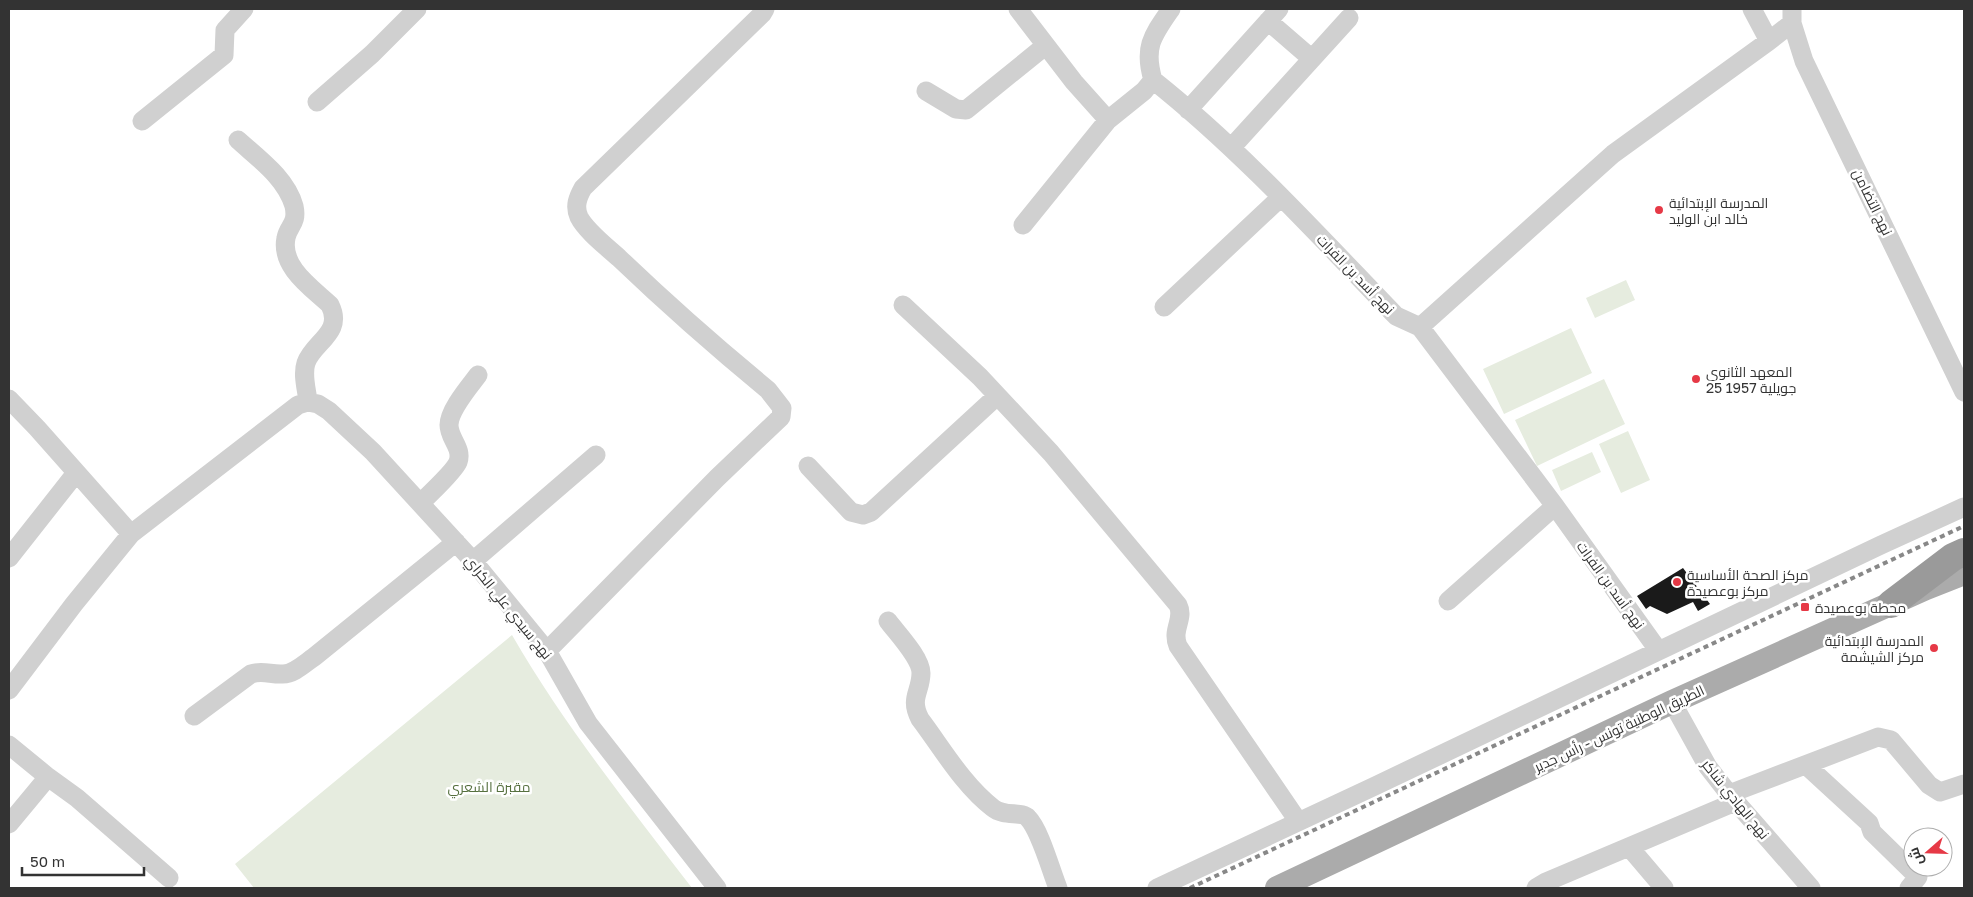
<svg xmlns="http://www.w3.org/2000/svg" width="1973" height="897" font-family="'Golos Text',Cairo,sans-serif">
  <rect width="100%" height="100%" fill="#fff"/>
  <!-- green -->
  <path fill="#e6ecdf" d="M 1626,280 L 1635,300 L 1595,318 L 1586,298 Z
    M 1571,328 L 1592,373 L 1504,414 L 1483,369 Z
    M 1604,379 L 1625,424 L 1537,466 L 1515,420 Z
    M 1628,431 L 1650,480 L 1621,493 L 1599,444 Z
    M 1592,452 L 1601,472 L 1561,491 L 1552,470 Z
    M 512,635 C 564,725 629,806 692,888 L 254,888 L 235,864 Z"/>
  <!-- building -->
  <path fill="#1a1a1a" d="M 1683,568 L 1710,604 L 1698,611 L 1693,602 L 1667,614 L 1650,606 L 1646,609 L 1637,596 Z"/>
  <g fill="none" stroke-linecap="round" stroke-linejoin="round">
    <!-- minor -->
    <path stroke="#d0d0d0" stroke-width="19" d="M 1018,9 L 1074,82 L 1108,120 L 1144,91 L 1153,80 C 1241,150 1318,235 1396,316 L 1420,327 L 1555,506 L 1658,650
      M 1752,9 L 1769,41
      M 1792,9 L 1792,23 L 1804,61 L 1964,392
      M 1268,21 L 1312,59
      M 1153,80 C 1143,47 1153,35 1171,9
      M 926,91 L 956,109 L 966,110 L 1045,46
      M 317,102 L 372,54 L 417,9
      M 1188,110 L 1279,9
      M 142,121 L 224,55 L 225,30 L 244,9
      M 238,140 C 259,159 286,178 294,206 C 298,224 288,226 286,238 C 280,267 312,288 330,305 C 344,333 313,342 306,363 C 302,375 307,390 308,402
      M 1231,148 L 1349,18
      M 1023,225 L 1108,120
      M 903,305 L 980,377 L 1051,453 L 1178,605 C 1185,619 1171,629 1178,646 L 1298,821
      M 1164,307 L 1281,197
      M 1420,327 L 1613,154 L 1769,41 L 1792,23
      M 9,399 L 37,428 L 131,534 L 298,405 L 308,402 L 318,404 L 329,411 L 373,452 L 473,561 L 547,651 L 588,723 L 717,888
      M 808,466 L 851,512 L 863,515 L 871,512 L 997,396
      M 421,503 C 429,494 454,472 458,462 C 463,448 449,439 449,425 C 449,410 469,387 478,375
      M 9,558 L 76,473
      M 473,561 L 596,455
      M 1448,601 L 1555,506
      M 888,621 C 897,633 921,658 921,673 C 921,692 909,698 920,719 C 942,748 963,785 993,808 C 1004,817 1022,811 1028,818 C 1040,830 1051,871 1058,888
      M 547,651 L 717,478 L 781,417 L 782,408 L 768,390 C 717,348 667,304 619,258 C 607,247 586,231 579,217 C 574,206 578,197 583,188 L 762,14 L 765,9
      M 9,690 L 74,604 L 131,534
      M 1672,702 L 1708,767 L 1729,794 L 1811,888
      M 194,716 L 251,674 C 262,670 272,675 283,674 C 294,674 305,663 314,657 L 456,542
      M 9,745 L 48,777 L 9,824
      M 1807,766 L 1869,823 L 1872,832 L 1918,877 L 1909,888
      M 48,777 L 77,798 L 169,878
      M 1729,794 L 1878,737 L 1891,740 L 1929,785 L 1940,792 L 1964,784
      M 1630,848 L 1664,888
      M 1157,888 L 1375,786 L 1881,545 L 1964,507
      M 1536,888 L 1546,882 L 1735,802"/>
    <!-- major -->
    <path stroke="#ababab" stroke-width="24" d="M 1277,888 L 1672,702 L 1926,588 L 1964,573"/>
    <!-- highway -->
    <path stroke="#9a9a9a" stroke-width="28" d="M 1891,604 L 1953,557 L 1964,552"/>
    <!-- rail -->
    <path stroke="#888" stroke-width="4" stroke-dasharray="5 4" stroke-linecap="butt" d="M 1190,888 L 1964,526"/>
  </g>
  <!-- markers -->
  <g fill="#e63946" stroke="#fff" stroke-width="2">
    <circle cx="1659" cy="210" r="5"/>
    <circle cx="1696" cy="379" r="5"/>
    <circle cx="1677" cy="582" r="5"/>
    <rect x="1800" y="602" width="10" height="10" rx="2.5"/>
    <circle cx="1934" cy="648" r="5"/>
  </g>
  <g text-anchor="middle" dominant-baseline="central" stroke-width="5" stroke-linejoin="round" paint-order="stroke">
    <!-- poi labels -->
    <g font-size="14" fill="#333" stroke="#fff" text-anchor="start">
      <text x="1669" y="202">المدرسة الإبتدائية<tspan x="1669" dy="16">خالد ابن الوليد</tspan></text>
      <text x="1706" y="371">المعهد الثانوي<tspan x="1706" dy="16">25 جويلية 1957</tspan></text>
      <text x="1687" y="574">مركز الصحة الأساسية<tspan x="1687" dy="16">مركز بوعصيدة</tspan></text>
      <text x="1815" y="607">محطة بوعصيدة</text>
      <text x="1924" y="640" text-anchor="end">المدرسة الإبتدائية<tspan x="1924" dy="16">مركز الشيشمة</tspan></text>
    </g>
    <!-- street labels -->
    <g font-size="14" fill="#333" stroke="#fff">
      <text transform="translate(1873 202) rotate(64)">نهج التضامن</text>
      <text transform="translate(1356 274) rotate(46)">نهج أسد بن الفرات</text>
      <text transform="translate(1611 585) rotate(54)">نهج أسد بن الفرات</text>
      <text transform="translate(509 607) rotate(51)">نهج سيدي علي الكراي</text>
      <text transform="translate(1619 728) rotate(-25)">الطريق الوطنية تونس - رأس جدير</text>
      <text transform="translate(1736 799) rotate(51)">نهج الهادي شاكر</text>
    </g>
    <!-- park labels -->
    <g font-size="14" fill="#56703f" stroke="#fff">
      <text x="489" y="786">مقبرة الشعري</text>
    </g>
  </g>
  <!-- border -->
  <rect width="1973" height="897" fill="none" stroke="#333333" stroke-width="20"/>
  <!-- north arrow -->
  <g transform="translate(1928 852) rotate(250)"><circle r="24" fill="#ffffff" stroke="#adadad"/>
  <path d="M0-4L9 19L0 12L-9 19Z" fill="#e63946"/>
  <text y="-8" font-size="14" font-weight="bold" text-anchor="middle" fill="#333333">ش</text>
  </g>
  <!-- scale -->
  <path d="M22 867v8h122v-8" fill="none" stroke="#333333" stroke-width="2.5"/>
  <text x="30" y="867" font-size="15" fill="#333333" stroke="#ffffff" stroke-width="4" paint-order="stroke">50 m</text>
</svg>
